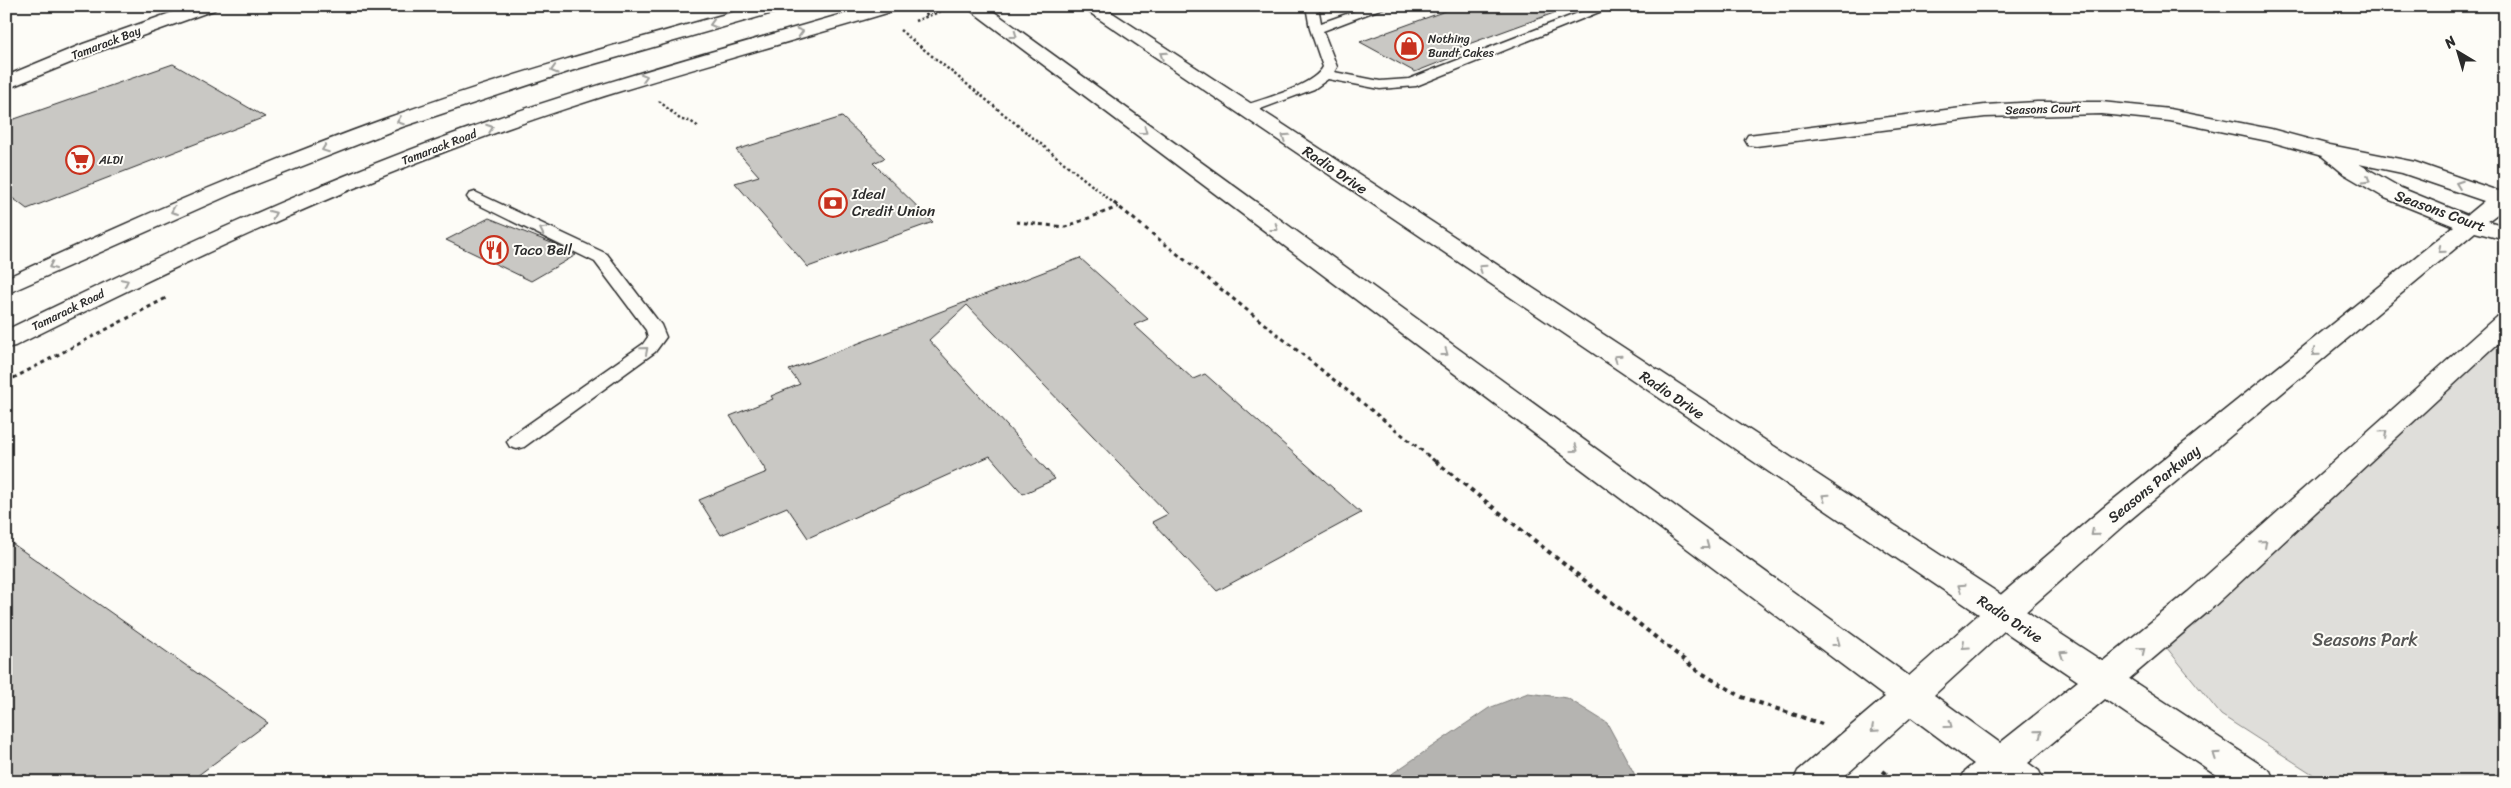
<svg xmlns="http://www.w3.org/2000/svg" width="2511" height="788" font-family="Sriracha,sans-serif">
  <rect width="100%" height="100%" fill="#fdfcf7"/>
  <filter id="ink" filterUnits="userSpaceOnUse"><feTurbulence type="fractalNoise" baseFrequency=".02" numOctaves="2"/><feDisplacementMap in="SourceGraphic" scale="10" xChannelSelector="R" yChannelSelector="G"/><feConvolveMatrix kernelMatrix="1 2 1 2 8 2 1 2 1" color-interpolation-filters="sRGB"/></filter>
  <g filter="url(#ink)">
    <!-- green -->
    <path fill="#dfdeda" stroke="#858482" d="M 2505,323 L 2505,782 L 2325,782 L 2221,715 L 2158,637 Z"/>
    <!-- water -->
    <path fill="#b5b4b1" stroke="#7e7d7b" d="M 1528,693 L 1567,698 L 1607,723 L 1634,773 L 1635,782 L 1380,782 L 1489,708 Z"/>
    <!-- building -->
    <path fill="#c9c8c4" stroke="#2b2b2b" d="M 1459,6 L 1561,6 L 1562,10 L 1455,49 L 1463,53 L 1415,72 L 1360,42 Z
      M 173,64 L 265,117 L 27,209 L 6,193 L 6,122 Z
      M 842,117 L 885,158 L 873,163 L 933,222 L 808,267 L 735,183 L 759,176 L 736,150 Z
      M 489,218 L 559,246 L 576,255 L 531,281 L 446,240 Z
      M 1080,258 L 1148,319 L 1134,325 L 1193,379 L 1205,374 L 1361,513 L 1217,591 L 1152,522 L 1168,514 L 967,305 L 929,340 L 1055,479 L 1023,494 L 990,456 L 808,538 L 787,507 L 721,535 L 699,500 L 767,472 L 730,416 L 773,399 L 771,396 L 800,384 L 789,370 Z
      M 6,539 L 268,723 L 189,782 L 6,782 Z"/>
    <g fill="none" stroke-linecap="round" stroke-linejoin="round">
      <defs>
        <path id="lane" d="M 1306,6 L 1318,6 L 1321,23 L 1369,6 L 1388,6 L 1323,31 L 1337,67 L 1334,72 L 1380,81 L 1409,79 L 1596,6 L 1614,6 L 1416,86 L 1380,89 L 1328,79 L 1314,89 L 1250,113 L 1240,113 L 1238,110 L 1240,107 C 1262,99 1312,87 1323,67 L 1310,29 Z
          M 475,192 L 607,254 L 661,325 L 666,337 L 655,352 L 524,447 L 517,449 L 510,447 L 507,442 L 510,437 L 643,344 L 648,337 L 646,330 L 595,262 L 469,200 L 467,197 L 469,194 Z"/>
        <path id="street" d="M 190,6 L 217,6 L 214,10 L 97,52 L 6,89 L 6,76 L 83,44 Z
          M 2037,102 L 2101,102 L 2170,109 L 2271,129 L 2330,145 L 2415,162 L 2498,191 L 2505,189 L 2505,208 L 2488,221 L 2505,226 L 2505,240 L 2475,232 L 2125,524 L 2014,622 L 2002,625 L 1990,622 L 1986,613 L 1990,604 L 2103,508 L 2454,226 L 2385,198 L 2344,174 L 2322,156 L 2268,141 L 2170,121 L 2101,114 L 1985,117 L 1756,146 L 1748,145 L 1745,140 L 1748,135 L 1756,134 L 1985,105 ZM 2359,164 L 2402,173 L 2484,201 L 2467,215 L 2401,188 Z
          M 2505,315 L 2505,337 L 2210,610 L 2116,690 L 2104,694 L 2092,690 L 2087,680 L 2092,670 L 2188,592 L 2496,317 Z"/>
        <path id="secondary" d="M 755,6 L 786,6 L 783,10 L 580,68 L 402,127 L 234,193 L 6,294 L 6,278 C 131,220 257,165 387,118 C 508,74 632,40 755,6 Z
          M 870,6 L 900,6 L 897,10 C 767,49 635,83 506,129 C 338,189 175,266 15,346 L 6,348 L 6,330 C 165,253 325,178 492,120 C 617,77 744,43 870,6 Z
          M 965,6 L 986,6 L 1909,676 L 1979,614 L 1080,6 L 1102,6 L 2270,771 L 2275,782 L 2227,782 L 2105,699 L 2028,763 L 2039,771 L 2044,782 L 1960,782 L 1965,771 L 1974,764 L 1911,717 L 1838,782 L 1793,782 L 1798,771 L 1885,697 ZM 2004,631 L 2078,681 L 2000,743 L 1934,695 Z"/>
      </defs>
      <!-- lane casing -->
      <use href="#lane" stroke="#2b2b2b" stroke-width="3"/>
      <!-- street casing -->
      <use href="#street" stroke="#2b2b2b" stroke-width="3"/>
      <!-- secondary casing -->
      <use href="#secondary" stroke="#2b2b2b" stroke-width="3"/>
      <!-- path-far2 -->
      <path stroke="#2b2b2b" stroke-width="2.5" stroke-dasharray="2.5 2.5" stroke-linecap="butt" d="M 918,7 L 928,16
        M 915,21 L 947,9
        M 900,30 L 1115,204
        M 659,101 L 681,120 L 690,121 L 699,127"/>
      <!-- path-far1 -->
      <path stroke="#2b2b2b" stroke-width="3" stroke-dasharray="4 4" stroke-linecap="butt" d="M 1114,203 L 1436,462
        M 1016,222 L 1065,227 L 1118,207
        M 6,382 L 168,297"/>
      <!-- path -->
      <path stroke="#2b2b2b" stroke-width="4" stroke-dasharray="4.5 4.5" stroke-linecap="butt" d="M 1435,461 L 1698,671 L 1742,697 L 1822,724
        M 1883,771 L 1897,782"/>
      <!-- lane -->
      <use href="#lane" fill="#fdfcf7" fill-rule="evenodd"/>
      <!-- street -->
      <use href="#street" fill="#fdfcf7" fill-rule="evenodd"/>
      <!-- secondary -->
      <use href="#secondary" fill="#fdfcf7" fill-rule="evenodd"/>
    </g>
    <!-- one-way arrows -->
    <defs><path id="oneway-chevron" d="M-2-3.5L2.5 0L-2 3.5" fill="none" stroke-width="1.6" stroke-linecap="round" stroke-linejoin="round" transform="scale(1.25)"/></defs>
    <g stroke="#9e9e9b">
      <use href="#oneway-chevron" transform="translate(713 24) rotate(164)"/>
      <use href="#oneway-chevron" transform="translate(800 32) rotate(-16)"/>
      <use href="#oneway-chevron" transform="translate(1014 35) rotate(36)"/>
      <use href="#oneway-chevron" transform="translate(1163 55) rotate(-147)"/>
      <use href="#oneway-chevron" transform="translate(554 70) rotate(163)"/>
      <use href="#oneway-chevron" transform="translate(644 77) rotate(-17)"/>
      <use href="#oneway-chevron" transform="translate(400 121) rotate(160)"/>
      <use href="#oneway-chevron" transform="translate(490 128) rotate(-20)"/>
      <use href="#oneway-chevron" transform="translate(1144 131) rotate(36)"/>
      <use href="#oneway-chevron" transform="translate(1285 137) rotate(-146)"/>
      <use href="#oneway-chevron" transform="translate(325 149) rotate(159)"/>
      <use href="#oneway-chevron" transform="translate(2367 180) rotate(31)"/>
      <use href="#oneway-chevron" transform="translate(2459 184) rotate(-160)"/>
      <use href="#oneway-chevron" transform="translate(174 211) rotate(157)"/>
      <use href="#oneway-chevron" transform="translate(273 214) rotate(-24)"/>
      <use href="#oneway-chevron" transform="translate(1275 228) rotate(37)"/>
      <use href="#oneway-chevron" transform="translate(543 230) rotate(-154)"/>
      <use href="#oneway-chevron" transform="translate(2441 250) rotate(141)"/>
      <use href="#oneway-chevron" transform="translate(52 266) rotate(155)"/>
      <use href="#oneway-chevron" transform="translate(1482 268) rotate(-146)"/>
      <use href="#oneway-chevron" transform="translate(125 282) rotate(-26)"/>
      <use href="#oneway-chevron" transform="translate(645 350) rotate(-41)"/>
      <use href="#oneway-chevron" transform="translate(1445 353) rotate(36)"/>
      <use href="#oneway-chevron" transform="translate(2315 353) rotate(141)"/>
      <use href="#oneway-chevron" transform="translate(1617 358) rotate(-146)"/>
      <use href="#oneway-chevron" transform="translate(2384 433) rotate(-42)"/>
      <use href="#oneway-chevron" transform="translate(1575 449) rotate(36)"/>
      <use href="#oneway-chevron" transform="translate(1825 497) rotate(-146)"/>
      <use href="#oneway-chevron" transform="translate(2094 533) rotate(140)"/>
      <use href="#oneway-chevron" transform="translate(2264 543) rotate(-42)"/>
      <use href="#oneway-chevron" transform="translate(1706 546) rotate(37)"/>
      <use href="#oneway-chevron" transform="translate(1961 587) rotate(-147)"/>
      <use href="#oneway-chevron" transform="translate(1837 643) rotate(36)"/>
      <use href="#oneway-chevron" transform="translate(1965 646) rotate(138)"/>
      <use href="#oneway-chevron" transform="translate(2142 650) rotate(-39)"/>
      <use href="#oneway-chevron" transform="translate(2063 654) rotate(-147)"/>
      <use href="#oneway-chevron" transform="translate(1949 725) rotate(36)"/>
      <use href="#oneway-chevron" transform="translate(1874 729) rotate(138)"/>
      <use href="#oneway-chevron" transform="translate(2039 733) rotate(-39)"/>
      <use href="#oneway-chevron" transform="translate(2216 755) rotate(-146)"/>
    </g>
  </g>
  <!-- icons -->
  <defs>
    <symbol id="shop-ring" viewBox="-11 -11 22 22"><circle r="9.5" fill="#fdfcf7" stroke="#c8321e" stroke-width="1.5"/><path d="M-5-2.5h2.3a2.7 3.5 0 0 1 5.4 0H5L5.5 6h-11ZM-1.5-2.5h3a1.5 2.3 0 0 0-3 0Z" fill="#c8321e"/></symbol>
    <symbol id="supermarket-ring" viewBox="-11 -11 22 22"><circle r="9.5" fill="#fdfcf7" stroke="#c8321e" stroke-width="1.5"/><path d="M-6-5.5h2.5l.6 2H6L4.5 2H-2.5L-4.4-4H-6ZM-1.5 3.2a1.3 1.3 0 1 0 .1 0ZM3 3.2a1.3 1.3 0 1 0 .1 0Z" fill="#c8321e"/></symbol>
    <symbol id="bank-ring" viewBox="-11 -11 22 22"><circle r="9.5" fill="#fdfcf7" stroke="#c8321e" stroke-width="1.5"/><path d="M-6-4H6V4H-6ZM0-2.3a2.3 2.3 0 1 0 0 4.6a2.3 2.3 0 1 0 0-4.6Z" fill="#c8321e"/></symbol>
    <symbol id="restaurant-ring" viewBox="-11 -11 22 22"><circle r="9.5" fill="#fdfcf7" stroke="#c8321e" stroke-width="1.5"/><path d="M-5-6h1v4h1v-4h1v4h1v-4h1v5L-1.5 .5V6h-2V.5L-5-1ZM5-6V6H3V1.5H1.5Q1.5-4 5-6Z" fill="#c8321e"/></symbol>
  </defs>
  <g fill-rule="evenodd">
    <use href="#shop-ring" x="1393" y="30" width="32" height="32"/>
    <use href="#supermarket-ring" x="64" y="144" width="32" height="32"/>
    <use href="#bank-ring" x="817" y="187" width="32" height="32"/>
    <use href="#restaurant-ring" x="478" y="234" width="32" height="32"/>
  </g>
  <g text-anchor="middle" dominant-baseline="central" stroke-width="4" stroke-linejoin="round" paint-order="stroke">
    <!-- far-poi labels -->
    <g font-size="12" fill="#2b2b2b" stroke="#fdfcf7" text-anchor="start">
      <text x="1428" y="39">Nothing<tspan x="1428" dy="14">Bundt Cakes</tspan></text>
      <text x="99" y="160">ALDI</text>
    </g>
    <!-- far-street labels -->
    <g font-size="12" fill="#2b2b2b" stroke="#fdfcf7">
      <text transform="translate(106 43) rotate(-21)">Tamarack Bay</text>
      <text transform="translate(2043 109) rotate(-2)">Seasons Court</text>
      <text transform="translate(439 147) rotate(-21)">Tamarack Road</text>
      <text transform="translate(68 310) rotate(-26)">Tamarack Road</text>
    </g>
    <!-- street labels -->
    <g font-size="15" fill="#2b2b2b" stroke="#fdfcf7">
      <text transform="translate(1335 170) rotate(34)">Radio Drive</text>
      <text transform="translate(2440 211) rotate(20)">Seasons Court</text>
      <text transform="translate(1672 395) rotate(34)">Radio Drive</text>
      <text transform="translate(2154 484) rotate(-39)">Seasons Parkway</text>
      <text transform="translate(2010 619) rotate(33)">Radio Drive</text>
    </g>
    <!-- poi labels -->
    <g font-size="15" fill="#2b2b2b" stroke="#fdfcf7" text-anchor="start">
      <text x="852" y="194">Ideal<tspan x="852" dy="17">Credit Union</tspan></text>
      <text x="513" y="250">Taco Bell</text>
    </g>
    <!-- near-park labels -->
    <g font-size="18" fill="#585857" stroke="#fdfcf7">
      <text x="2365" y="640">Seasons Park</text>
    </g>
  </g>
  <!-- margin -->
  <rect width="2511" height="788" fill="none" stroke="#fdfcf7" stroke-width="25"/>
  <rect x="12" y="12" width="2486" height="763" fill="none" stroke="#2b2b2b" stroke-width="2" filter="url(#ink)"/>
  <!-- north arrow -->
  <g transform="translate(2458 52) rotate(322)" stroke="#fdfcf7" stroke-width="4" paint-order="stroke">
  <path d="M0-4L9 19L0 12L-9 19Z" fill="#2b2b2b"/>
  <text y="-8" font-size="14" font-weight="bold" text-anchor="middle" fill="#2b2b2b">N</text>
  </g>
</svg>
